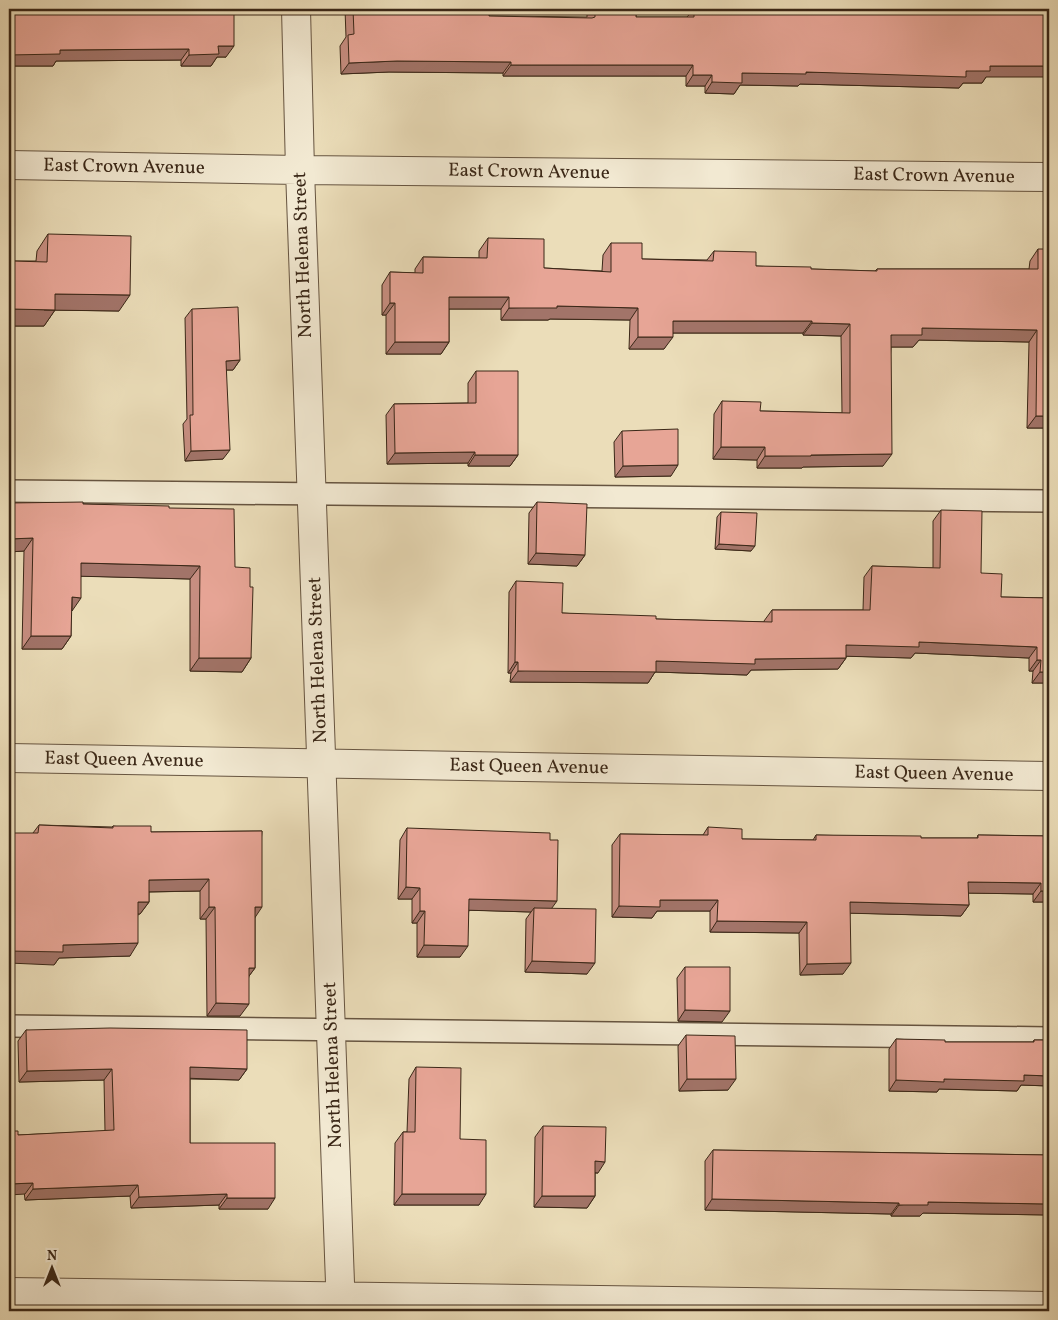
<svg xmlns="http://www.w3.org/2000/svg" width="1058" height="1320" font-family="Vollkorn,serif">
  <rect width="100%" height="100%" fill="#ebddb9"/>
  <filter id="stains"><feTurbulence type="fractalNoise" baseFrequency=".004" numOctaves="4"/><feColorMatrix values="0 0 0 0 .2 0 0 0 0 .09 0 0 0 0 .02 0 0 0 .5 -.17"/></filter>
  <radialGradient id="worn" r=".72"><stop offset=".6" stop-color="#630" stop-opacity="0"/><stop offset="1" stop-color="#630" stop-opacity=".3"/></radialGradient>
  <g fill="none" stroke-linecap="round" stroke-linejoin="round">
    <defs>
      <path id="service" d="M 9,491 L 1049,501
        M 9,1026 L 1049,1038"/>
      <path id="minor" d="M 296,9 L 300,170 L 341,1311
        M 9,165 L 300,170 L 1049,177
        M 9,758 L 1049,776
        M 9,1292 L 1049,1306"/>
    </defs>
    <!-- service casing -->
    <use href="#service" stroke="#665440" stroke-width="24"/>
    <!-- minor casing -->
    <use href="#minor" stroke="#665440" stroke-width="30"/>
    <!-- service -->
    <use href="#service" stroke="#f2e9d2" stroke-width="21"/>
    <!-- minor -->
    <use href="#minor" stroke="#f2e9d2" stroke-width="28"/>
  </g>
  <!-- wall -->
  <path fill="#c78e81" stroke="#3a2717" d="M 9,9 L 226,57 L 217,57 L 211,66 L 181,66 L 181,60 L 56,61 L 53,66 L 9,66 Z
    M 345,9 L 489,9 L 489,16 L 587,17 L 587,9 L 636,9 L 636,17 L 687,17 L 694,9 L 1049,9 L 986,77 L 982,83 L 963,83 L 959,88 L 800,84 L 798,86 L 740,85 L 734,94 L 705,93 L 705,86 L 686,86 L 686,76 L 503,76 L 503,73 L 389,72 L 341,74 L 340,46 L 346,37 Z
    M 48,234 L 119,311 L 55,310 L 44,326 L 9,326 L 9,267 L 13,261 L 36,261 L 37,251 Z
    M 488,238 L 544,268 L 602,271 L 603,255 L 611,243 L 642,259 L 707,260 L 714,251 L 756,266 L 811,269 L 875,271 L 877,269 L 1029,269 L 1030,261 L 1038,249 L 1049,428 L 1027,428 L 1029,342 L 919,340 L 913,347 L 891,347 L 883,466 L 803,467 L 802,468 L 757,468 L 757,460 L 713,459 L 714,414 L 722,401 L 760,411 L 842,413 L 841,336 L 803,335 L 803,333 L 673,333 L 664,349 L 629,349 L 630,320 L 550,319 L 548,320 L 501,320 L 501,309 L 449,309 L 449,342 L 441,354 L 386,354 L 386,315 L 382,315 L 382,285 L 390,272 L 415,273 L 415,269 L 423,257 L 479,258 L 479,251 Z
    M 192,309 L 240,360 L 233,370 L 226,370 L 223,459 L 185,461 L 183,424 L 187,419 L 185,318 Z
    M 476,371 L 518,455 L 510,466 L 468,466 L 468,463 L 387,464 L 386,415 L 394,404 L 468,403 L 468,383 Z
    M 622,431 L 671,476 L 615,477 L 614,442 Z
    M 537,502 L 585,555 L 577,566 L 528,564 L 529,513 Z
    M 83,504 L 169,508 L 235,567 L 251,658 L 242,672 L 190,671 L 190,579 L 81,576 L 71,611 L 71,636 L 62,649 L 22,649 L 24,551 L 9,552 Z
    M 941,510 L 981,573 L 1001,597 L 1049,598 L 1049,683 L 1032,683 L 1033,671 L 1029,671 L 1029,658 L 915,653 L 911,658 L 846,656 L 846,658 L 838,669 L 751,670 L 747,675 L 655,672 L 648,683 L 510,682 L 511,673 L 508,673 L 509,592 L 516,581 L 562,613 L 656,619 L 764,622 L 764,621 L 772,610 L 863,610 L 864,577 L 872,566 L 933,568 L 933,521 Z
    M 721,512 L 751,551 L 715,549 L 717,517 Z
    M 39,825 L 112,827 L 113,826 L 151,832 L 262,831 L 255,918 L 255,968 L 249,976 L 240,1016 L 207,1016 L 206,919 L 200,919 L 200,891 L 149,892 L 149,902 L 140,914 L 138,914 L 130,956 L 59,958 L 54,965 L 33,833 Z
    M 708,827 L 742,839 L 813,840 L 816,835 L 921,838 L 977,838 L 978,835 L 1049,836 L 1049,902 L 1033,902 L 1033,894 L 968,893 L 969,905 L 961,916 L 850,913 L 843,974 L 800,975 L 799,933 L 710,932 L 710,911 L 657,911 L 652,918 L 612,917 L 612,845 L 620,834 L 703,835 Z
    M 407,828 L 551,908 L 587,974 L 525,972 L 526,919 L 531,912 L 469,910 L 460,957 L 417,957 L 417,923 L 412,923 L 412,899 L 398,899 L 400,840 Z
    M 685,967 L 722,1022 L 678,1021 L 677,978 Z
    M 26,1030 L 247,1069 L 239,1080 L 190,1079 L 190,1143 L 268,1209 L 219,1209 L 219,1205 L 131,1208 L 130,1196 L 25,1200 L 18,1135 L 105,1131 L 104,1080 L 19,1082 L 18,1041 Z
    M 686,1035 L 728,1090 L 679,1091 L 678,1046 Z
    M 896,1039 L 945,1042 L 1033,1042 L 1034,1040 L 1049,1040 L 1049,1086 L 1021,1085 L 1017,1091 L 939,1089 L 937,1092 L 889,1091 L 889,1049 Z
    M 416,1067 L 460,1139 L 479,1205 L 394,1205 L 395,1143 L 403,1132 L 407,1132 L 409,1079 Z
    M 543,1126 L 598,1173 L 595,1173 L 595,1196 L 587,1208 L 534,1207 L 535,1137 Z
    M 713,1150 L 1048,1155 L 1049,1154 L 1049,1215 L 923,1213 L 920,1216 L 891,1216 L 891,1214 L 705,1210 L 705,1161 Z"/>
  <!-- shaded-wall -->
  <path fill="#a27469" stroke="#3a2717" d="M 218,46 L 234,46 L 226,57 L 217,57 L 211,66 L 181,66 L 189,55 Z
    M 189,49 L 181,60 L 56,61 L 53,66 L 9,66 L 9,55 L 60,50 Z
    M 397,61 L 511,62 L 503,73 L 389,72 L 341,74 L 349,63 Z
    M 511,65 L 693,65 L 686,76 L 503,76 Z
    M 990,66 L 1049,66 L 1049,77 L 986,77 L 982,83 L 963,83 L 959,88 L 800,84 L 798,86 L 740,85 L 734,94 L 705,93 L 712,82 L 742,73 L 966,71 Z
    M 693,75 L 712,75 L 705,86 L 686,86 Z
    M 55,294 L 130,295 L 119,311 L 44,310 Z
    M 449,297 L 509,297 L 501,309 L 440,309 Z
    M 390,303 L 395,303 L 386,315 L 382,315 Z
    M 557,306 L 638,308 L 630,320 L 550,319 L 548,320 L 501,320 L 509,308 Z
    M 12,309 L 55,310 L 44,326 L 9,326 L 9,314 Z
    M 673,321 L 812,321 L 803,333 L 664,333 Z
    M 812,323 L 850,324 L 841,336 L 803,335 Z
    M 922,328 L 1037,330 L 1029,342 L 919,340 L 913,347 L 882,347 L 891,335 Z
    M 638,337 L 673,337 L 664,349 L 629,349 Z
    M 395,342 L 449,342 L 441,354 L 386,354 Z
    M 240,360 L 233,370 L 219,370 L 226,361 Z
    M 1036,416 L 1049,416 L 1049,428 L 1027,428 Z
    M 721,447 L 765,447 L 757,460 L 713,459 Z
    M 230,450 L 223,459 L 185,461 L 191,451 Z
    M 475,452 L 468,463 L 387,464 L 395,453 Z
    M 892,454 L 883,466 L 803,467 L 802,468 L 757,468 L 765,456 Z
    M 475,455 L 518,455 L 510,466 L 468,466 Z
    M 678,465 L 671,476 L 615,477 L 623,466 Z
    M 33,538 L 24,551 L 9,552 L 9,539 Z
    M 719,544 L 755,546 L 751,551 L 715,549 Z
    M 536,553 L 585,555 L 577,566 L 528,564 Z
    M 81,563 L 200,566 L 190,579 L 72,576 Z
    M 72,597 L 81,598 L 72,611 Z
    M 31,636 L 71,636 L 62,649 L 22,649 Z
    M 919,642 L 1037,647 L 1029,658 L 915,653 L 911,658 L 838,656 L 846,645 Z
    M 199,658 L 251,658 L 242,672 L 190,671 Z
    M 846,658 L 838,669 L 751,670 L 747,675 L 655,672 L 648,683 L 510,682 L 518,671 L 656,661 L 755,659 Z
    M 1037,660 L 1041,660 L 1033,671 L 1029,671 Z
    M 515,662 L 518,662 L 511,673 L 508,673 Z
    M 1040,672 L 1049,672 L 1049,683 L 1032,683 Z
    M 209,879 L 200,891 L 140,892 L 149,880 Z
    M 968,882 L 1041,883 L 1033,894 L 960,893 Z
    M 406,887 L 420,888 L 412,899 L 398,899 Z
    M 1041,891 L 1049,891 L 1049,902 L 1033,902 Z
    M 469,899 L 557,901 L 549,912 L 534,908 L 531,912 L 461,910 Z
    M 660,900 L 718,900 L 710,911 L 657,911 L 652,918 L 612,917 L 619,906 Z
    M 138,902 L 149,902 L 140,914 L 130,914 Z
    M 850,902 L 969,905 L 961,916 L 842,913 Z
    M 209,907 L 215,907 L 206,919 L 200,919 Z
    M 255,907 L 262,907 L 254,919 Z
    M 420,911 L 425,911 L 417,923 L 412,923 Z
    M 717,921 L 807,922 L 799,933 L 710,932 Z
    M 138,943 L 130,956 L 59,958 L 54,965 L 9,963 L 9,951 L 63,945 Z
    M 424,945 L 468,946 L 460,957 L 417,957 Z
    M 532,961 L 595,963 L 587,974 L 525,972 Z
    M 851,963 L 843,974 L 800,975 L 807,964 Z
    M 249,968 L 255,968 L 246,980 Z
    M 216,1003 L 249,1004 L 240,1016 L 207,1016 Z
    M 685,1010 L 730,1011 L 722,1022 L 678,1021 Z
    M 190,1067 L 247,1069 L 239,1080 L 182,1078 Z
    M 112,1069 L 104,1080 L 19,1082 L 27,1071 Z
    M 1024,1075 L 1049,1076 L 1049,1086 L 1021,1085 L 1017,1091 L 939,1089 L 937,1092 L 889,1091 L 896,1080 L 944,1079 Z
    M 687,1079 L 736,1079 L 728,1090 L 679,1091 Z
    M 595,1161 L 605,1162 L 598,1173 L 587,1172 Z
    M 33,1183 L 25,1194 L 9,1195 L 9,1184 Z
    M 138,1185 L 130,1196 L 25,1200 L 33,1189 Z
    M 227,1194 L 219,1205 L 131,1208 L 139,1197 Z
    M 402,1194 L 486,1194 L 479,1205 L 394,1205 Z
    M 542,1196 L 595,1196 L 587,1208 L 534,1207 Z
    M 227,1198 L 275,1198 L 268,1209 L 219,1209 Z
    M 712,1199 L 899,1203 L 891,1214 L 705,1210 Z
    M 928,1202 L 1049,1204 L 1049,1215 L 923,1213 L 920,1216 L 891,1216 L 899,1205 Z"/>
  <!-- building -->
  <path fill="#e7a596" stroke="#3a2717" d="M 9,9 L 234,9 L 234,46 L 218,46 L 219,54 L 189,55 L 189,49 L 60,50 L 60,54 L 9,55 Z
    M 353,9 L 489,9 L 489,16 L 592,18 L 595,17 L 595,9 L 636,9 L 636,17 L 694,17 L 694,9 L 1049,9 L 1049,66 L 990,66 L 990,71 L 966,71 L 966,77 L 806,72 L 806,74 L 742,73 L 742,83 L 712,82 L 712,75 L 693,75 L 693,65 L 511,65 L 511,62 L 397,61 L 349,63 L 348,35 L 354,34 Z
    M 48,234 L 131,236 L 130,295 L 55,294 L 55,310 L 12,309 L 13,261 L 47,262 Z
    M 488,238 L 544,239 L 544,268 L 611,272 L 611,243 L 642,243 L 642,259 L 713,261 L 714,251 L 756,252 L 756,266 L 811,267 L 811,269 L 877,271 L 877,269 L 1038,269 L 1038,249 L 1049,249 L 1049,416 L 1036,416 L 1037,330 L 922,328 L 922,335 L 891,335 L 892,454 L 811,455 L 811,456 L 765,456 L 765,447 L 721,447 L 722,401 L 761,402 L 760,411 L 850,413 L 850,324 L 812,323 L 812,321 L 673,321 L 673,337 L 638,337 L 638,308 L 557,306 L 557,308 L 509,308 L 509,297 L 449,297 L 449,342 L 395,342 L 395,303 L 390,303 L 390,272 L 423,273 L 423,257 L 487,258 Z
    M 238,307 L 240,360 L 226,361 L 230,450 L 191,451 L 190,415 L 193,415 L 192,309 Z
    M 476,371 L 518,371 L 518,455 L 475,455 L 475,452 L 395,453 L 394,404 L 476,403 Z
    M 678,429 L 678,465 L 623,466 L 622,431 Z
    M 83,502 L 83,504 L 169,506 L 169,508 L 234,509 L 235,567 L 250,568 L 250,587 L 253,587 L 251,658 L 199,658 L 200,566 L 81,563 L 81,598 L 72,597 L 71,636 L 31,636 L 33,538 L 9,539 L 9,503 Z
    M 537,502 L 587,504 L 585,555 L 536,553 Z
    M 941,510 L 982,511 L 981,573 L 1002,574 L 1001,597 L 1049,598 L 1049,672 L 1040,672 L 1041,660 L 1037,660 L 1037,647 L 919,642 L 919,647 L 846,645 L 846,658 L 755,659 L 755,664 L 656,661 L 656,672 L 518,671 L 518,662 L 515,662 L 516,581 L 563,583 L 562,613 L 656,616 L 656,619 L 772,622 L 772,610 L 870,610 L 872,566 L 940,568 Z
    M 721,512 L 757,513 L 755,546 L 719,544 Z
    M 39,825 L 113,828 L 113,826 L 151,826 L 151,832 L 262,831 L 262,907 L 255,907 L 255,968 L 249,968 L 249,1004 L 216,1003 L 215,907 L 209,907 L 209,879 L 149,880 L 149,902 L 138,902 L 138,943 L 63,945 L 63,952 L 9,951 L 9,833 L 38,833 Z
    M 708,827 L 742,829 L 742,839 L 816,840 L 816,835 L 921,836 L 921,838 L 978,838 L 978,835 L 1049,836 L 1049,891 L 1041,891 L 1041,883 L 968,882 L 969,905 L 850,902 L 851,963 L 807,964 L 807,922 L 717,921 L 718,900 L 660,900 L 660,907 L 619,906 L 620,834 L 708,835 Z
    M 407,828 L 550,833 L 550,840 L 558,840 L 557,901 L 469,899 L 468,946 L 424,945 L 425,911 L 420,911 L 420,888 L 406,887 Z
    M 534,908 L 596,909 L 595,963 L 532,961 Z
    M 685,967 L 730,967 L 730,1011 L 685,1010 Z
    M 110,1028 L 247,1030 L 247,1069 L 190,1067 L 190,1143 L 275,1143 L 275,1198 L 227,1198 L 227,1194 L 139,1197 L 138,1185 L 33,1189 L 33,1183 L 9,1184 L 9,1131 L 18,1131 L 18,1135 L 114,1130 L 112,1069 L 27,1071 L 26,1030 Z
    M 686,1035 L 735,1036 L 736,1079 L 687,1079 Z
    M 896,1039 L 945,1040 L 945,1042 L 1034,1042 L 1034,1040 L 1049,1040 L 1049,1076 L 1024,1075 L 1024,1081 L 944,1079 L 944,1082 L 896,1080 Z
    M 416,1067 L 461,1068 L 460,1139 L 486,1140 L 486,1194 L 402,1194 L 403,1132 L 415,1132 Z
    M 543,1126 L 606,1127 L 605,1162 L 595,1161 L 595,1196 L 542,1196 Z
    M 713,1150 L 1049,1155 L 1049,1204 L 928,1202 L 928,1205 L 899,1205 L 899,1203 L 712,1199 Z"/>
  <g text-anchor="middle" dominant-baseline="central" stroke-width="5" stroke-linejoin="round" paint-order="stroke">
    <!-- street labels -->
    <g font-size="19" fill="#3a2717" stroke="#f2e9d2">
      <text transform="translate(124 167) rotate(1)">East Crown Avenue</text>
      <text transform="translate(529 172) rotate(1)">East Crown Avenue</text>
      <text transform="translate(934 176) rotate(1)">East Crown Avenue</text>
      <text transform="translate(303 255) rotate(-92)">North Helena Street</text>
      <text transform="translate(318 660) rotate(-92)">North Helena Street</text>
      <text transform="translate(124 760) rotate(1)">East Queen Avenue</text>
      <text transform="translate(529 767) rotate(1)">East Queen Avenue</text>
      <text transform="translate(934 774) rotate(1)">East Queen Avenue</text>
      <text transform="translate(333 1065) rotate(-92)">North Helena Street</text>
    </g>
  </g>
  <!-- margin -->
  <rect width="1058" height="1320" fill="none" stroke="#ebddb9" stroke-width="30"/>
  <rect x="10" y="10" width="1038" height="1300" fill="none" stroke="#3a2717" stroke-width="2.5"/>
  <rect x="15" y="15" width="1028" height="1290" fill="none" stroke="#3a2717"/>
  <!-- north arrow -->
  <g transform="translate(52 1268)" stroke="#f2e9d2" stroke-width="4" paint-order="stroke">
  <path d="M0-4L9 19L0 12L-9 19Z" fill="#3a2717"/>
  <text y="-8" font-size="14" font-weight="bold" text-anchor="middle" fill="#3a2717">N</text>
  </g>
  <rect width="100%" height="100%" filter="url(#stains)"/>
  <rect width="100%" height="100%" fill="url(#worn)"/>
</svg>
